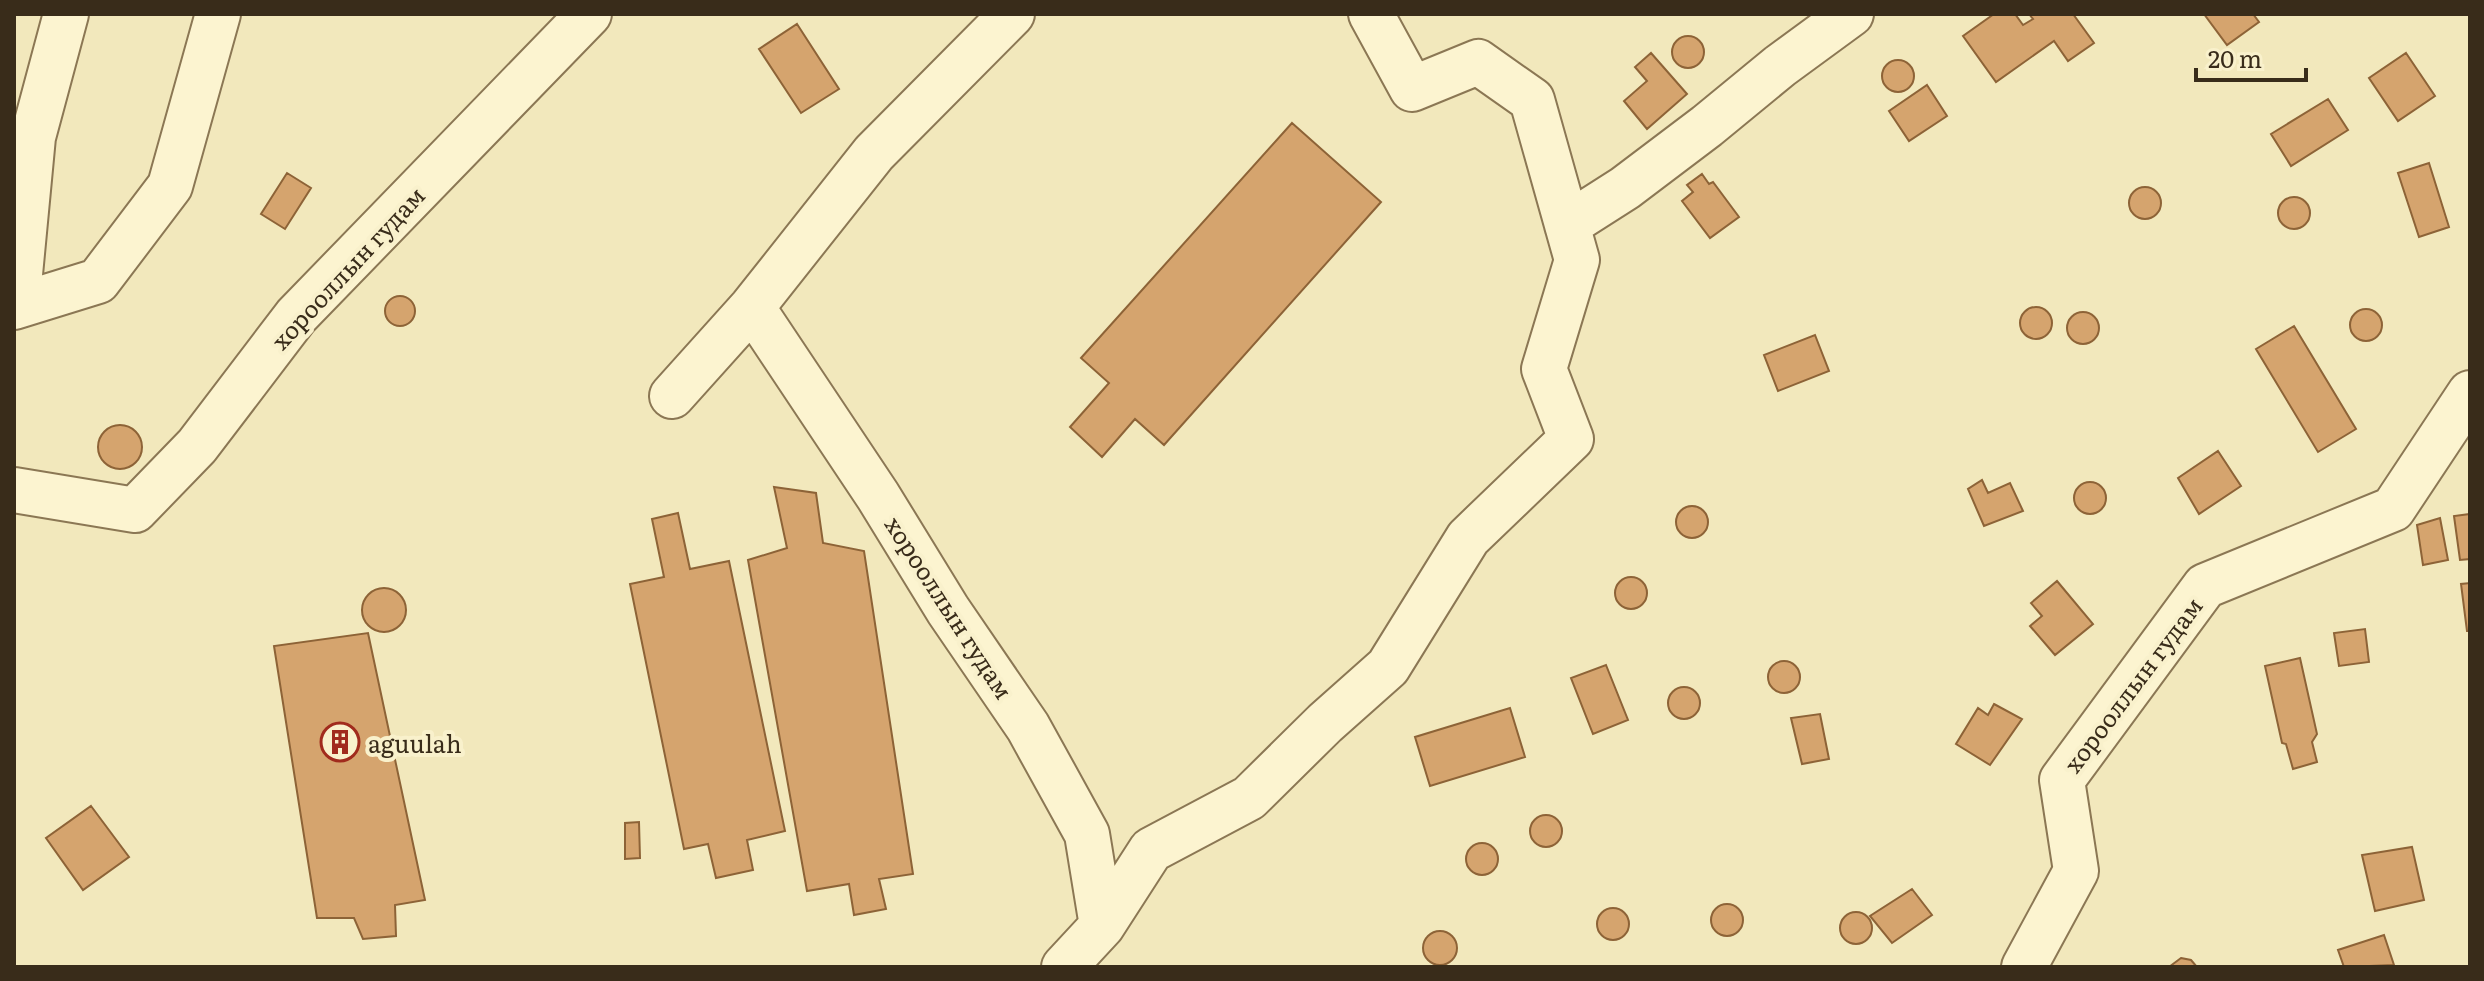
<svg xmlns="http://www.w3.org/2000/svg" width="2484" height="981" font-family="Literata,serif">
  <rect width="100%" height="100%" fill="#f2e8bc"/>
  <!-- building -->
  <path fill="#d5a46e" stroke="#8d6337" stroke-width="2" d="M 1994,14 L 2015,14 L 2023,25 L 2033,19 L 2029,14 L 2073,14 L 2094,43 L 2068,61 L 2054,41 L 1996,82 L 1963,36 Z
    M 2204,14 L 2253,14 L 2259,22 L 2227,45 Z
    M 797,24 L 839,89 L 801,113 L 759,49 Z
    M1672 52a16 16 0 1 1 32 0a16 16 0 1 1-32 0Z
    M 1651,53 L 1687,94 L 1647,129 L 1624,101 L 1647,81 L 1635,67 Z
    M 2406,53 L 2435,96 L 2398,121 L 2369,78 Z
    M1882 76a16 16 0 1 1 32 0a16 16 0 1 1-32 0Z
    M 1927,85 L 1947,116 L 1909,141 L 1889,111 Z
    M 2328,99 L 2348,130 L 2291,166 L 2271,134 Z
    M 1292,123 L 1381,202 L 1164,445 L 1135,419 L 1102,457 L 1070,427 L 1109,383 L 1081,358 Z
    M 2429,163 L 2449,227 L 2419,237 L 2398,173 Z
    M 287,173 L 311,188 L 285,229 L 261,214 Z
    M 1702,174 L 1709,184 L 1713,182 L 1739,217 L 1710,238 L 1682,201 L 1693,192 L 1687,185 Z
    M2129 203a16 16 0 1 1 32 0a16 16 0 1 1-32 0Z
    M2278 213a16 16 0 1 1 32 0a16 16 0 1 1-32 0Z
    M385 311a15 15 0 1 1 30 0a15 15 0 1 1-30 0Z
    M2020 323a16 16 0 1 1 32 0a16 16 0 1 1-32 0Z
    M2350 325a16 16 0 1 1 32 0a16 16 0 1 1-32 0Z
    M2067 328a16 16 0 1 1 32 0a16 16 0 1 1-32 0Z
    M 2294,326 L 2356,429 L 2318,452 L 2256,349 Z
    M 1815,335 L 1829,371 L 1778,391 L 1764,355 Z
    M98 447a22 22 0 1 1 44 0a22 22 0 1 1-44 0Z
    M 2218,451 L 2241,486 L 2199,514 L 2178,478 Z
    M 1982,480 L 1988,493 L 2010,483 L 2023,511 L 1984,526 L 1968,489 Z
    M2074 498a16 16 0 1 1 32 0a16 16 0 1 1-32 0Z
    M 774,487 L 816,493 L 823,543 L 864,551 L 913,874 L 879,879 L 886,909 L 854,915 L 849,884 L 807,891 L 748,560 L 787,548 Z
    M1676 522a16 16 0 1 1 32 0a16 16 0 1 1-32 0Z
    M 678,513 L 690,569 L 729,561 L 785,831 L 747,840 L 753,870 L 716,878 L 708,844 L 684,849 L 630,584 L 664,577 L 652,519 Z
    M 2470,514 L 2470,559 L 2460,560 L 2454,516 Z
    M 2440,518 L 2448,560 L 2423,565 L 2417,525 Z
    M1615 593a16 16 0 1 1 32 0a16 16 0 1 1-32 0Z
    M 2057,581 L 2093,624 L 2055,655 L 2030,626 L 2042,616 L 2031,603 Z
    M 2470,583 L 2470,631 L 2467,631 L 2461,584 Z
    M362 610a22 22 0 1 1 44 0a22 22 0 1 1-44 0Z
    M 2365,629 L 2369,662 L 2339,666 L 2334,633 Z
    M 368,633 L 425,900 L 395,905 L 396,936 L 363,939 L 354,918 L 317,918 L 274,646 Z
    M 2300,658 L 2317,734 L 2312,742 L 2317,762 L 2293,769 L 2286,744 L 2282,743 L 2265,666 Z
    M1768 677a16 16 0 1 1 32 0a16 16 0 1 1-32 0Z
    M 1606,665 L 1628,720 L 1593,734 L 1571,678 Z
    M1668 703a16 16 0 1 1 32 0a16 16 0 1 1-32 0Z
    M 1994,704 L 2022,719 L 1990,765 L 1956,744 L 1978,708 L 1988,715 Z
    M 1510,708 L 1525,757 L 1430,786 L 1415,737 Z
    M 1820,714 L 1829,759 L 1802,764 L 1791,718 Z
    M 91,806 L 129,857 L 83,890 L 46,838 Z
    M1530 831a16 16 0 1 1 32 0a16 16 0 1 1-32 0Z
    M 639,822 L 640,858 L 625,859 L 625,823 Z
    M1466 859a16 16 0 1 1 32 0a16 16 0 1 1-32 0Z
    M 2412,847 L 2424,900 L 2375,911 L 2362,855 Z
    M 1912,889 L 1932,915 L 1892,943 L 1870,916 Z
    M1711 920a16 16 0 1 1 32 0a16 16 0 1 1-32 0Z
    M1597 924a16 16 0 1 1 32 0a16 16 0 1 1-32 0Z
    M1840 928a16 16 0 1 1 32 0a16 16 0 1 1-32 0Z
    M1423 948a17 17 0 1 1 34 0a17 17 0 1 1-34 0Z
    M 2384,935 L 2394,965 L 2344,967 L 2338,950 Z
    M 2181,958 L 2191,960 L 2197,967 L 2169,967 Z"/>
  <g fill="none" stroke-linecap="round" stroke-linejoin="round">
    <defs>
      <path id="street" d="M 1567,225 L 1625,188 L 1707,126 L 1780,66 L 1851,14
        M 17,306 L 33,137 L 66,14
        M 14,307 L 98,281 L 170,186 L 218,14
        M 752,307 L 878,496 L 948,610 L 1028,727 L 1087,834 L 1102,926
        M 672,396 L 752,307 L 874,153 L 1012,14
        M 14,490 L 135,510 L 197,446 L 296,316 L 589,14
        M 1064,967 L 1102,926 L 1151,850 L 1249,798 L 1325,723 L 1388,667 L 1468,538 L 1571,439 L 1544,369 L 1577,260 L 1532,100 L 1478,62 L 1412,89 L 1371,14
        M 2024,967 L 2076,871 L 2062,780 L 2205,586 L 2393,509 L 2470,393"/>
    </defs>
    <!-- street casing -->
    <use href="#street" stroke="#8b7754" stroke-width="48"/>
    <!-- street -->
    <use href="#street" stroke="#fcf4d0" stroke-width="44"/>
  </g>
  <!-- icons -->
  <defs>
    <symbol id="building-ring" viewBox="-11 -11 22 22"><circle r="9.5" fill="#f9f1cc" stroke="#a12b1d" stroke-width="1.5"/><path d="M-4-6H4V6H1V3H-1V6H-4ZM-2.5-4.3h1.7v1.8h-1.7ZM.8-4.3h1.7v1.8H.8ZM-2.5-1h1.7V.8h-1.7ZM.8-1h1.7V.8H.8Z" fill="#a12b1d"/></symbol>
  </defs>
  <g fill-rule="evenodd">
    <use href="#building-ring" x="318" y="720" width="44" height="44"/>
  </g>
  <g text-anchor="middle" dominant-baseline="central" stroke-width="8" stroke-linejoin="round" paint-order="stroke">
    <!-- street labels -->
    <g font-size="24" fill="#392c1a" stroke="#f9f1cc">
      <text transform="translate(347 267) rotate(-47)">хорооллын гудам</text>
      <text transform="translate(950 607) rotate(57)">хорооллын гудам</text>
      <text transform="translate(2132 684) rotate(-53)">хорооллын гудам</text>
    </g>
    <!-- poi labels -->
    <g font-size="24" fill="#392c1a" stroke="#f9f1cc" text-anchor="start">
      <text x="368" y="742">aguulah</text>
    </g>
  </g>
  <!-- border -->
  <rect width="2484" height="981" fill="none" stroke="#392c1a" stroke-width="32"/>
  <!-- scale -->
  <path d="M2196 68v12h110v-12" fill="none" stroke="#392c1a" stroke-width="4"/>
  <text x="2208" y="68" font-size="24" fill="#392c1a" stroke="#f9f1cc" stroke-width="6" paint-order="stroke">20 m</text>
</svg>
